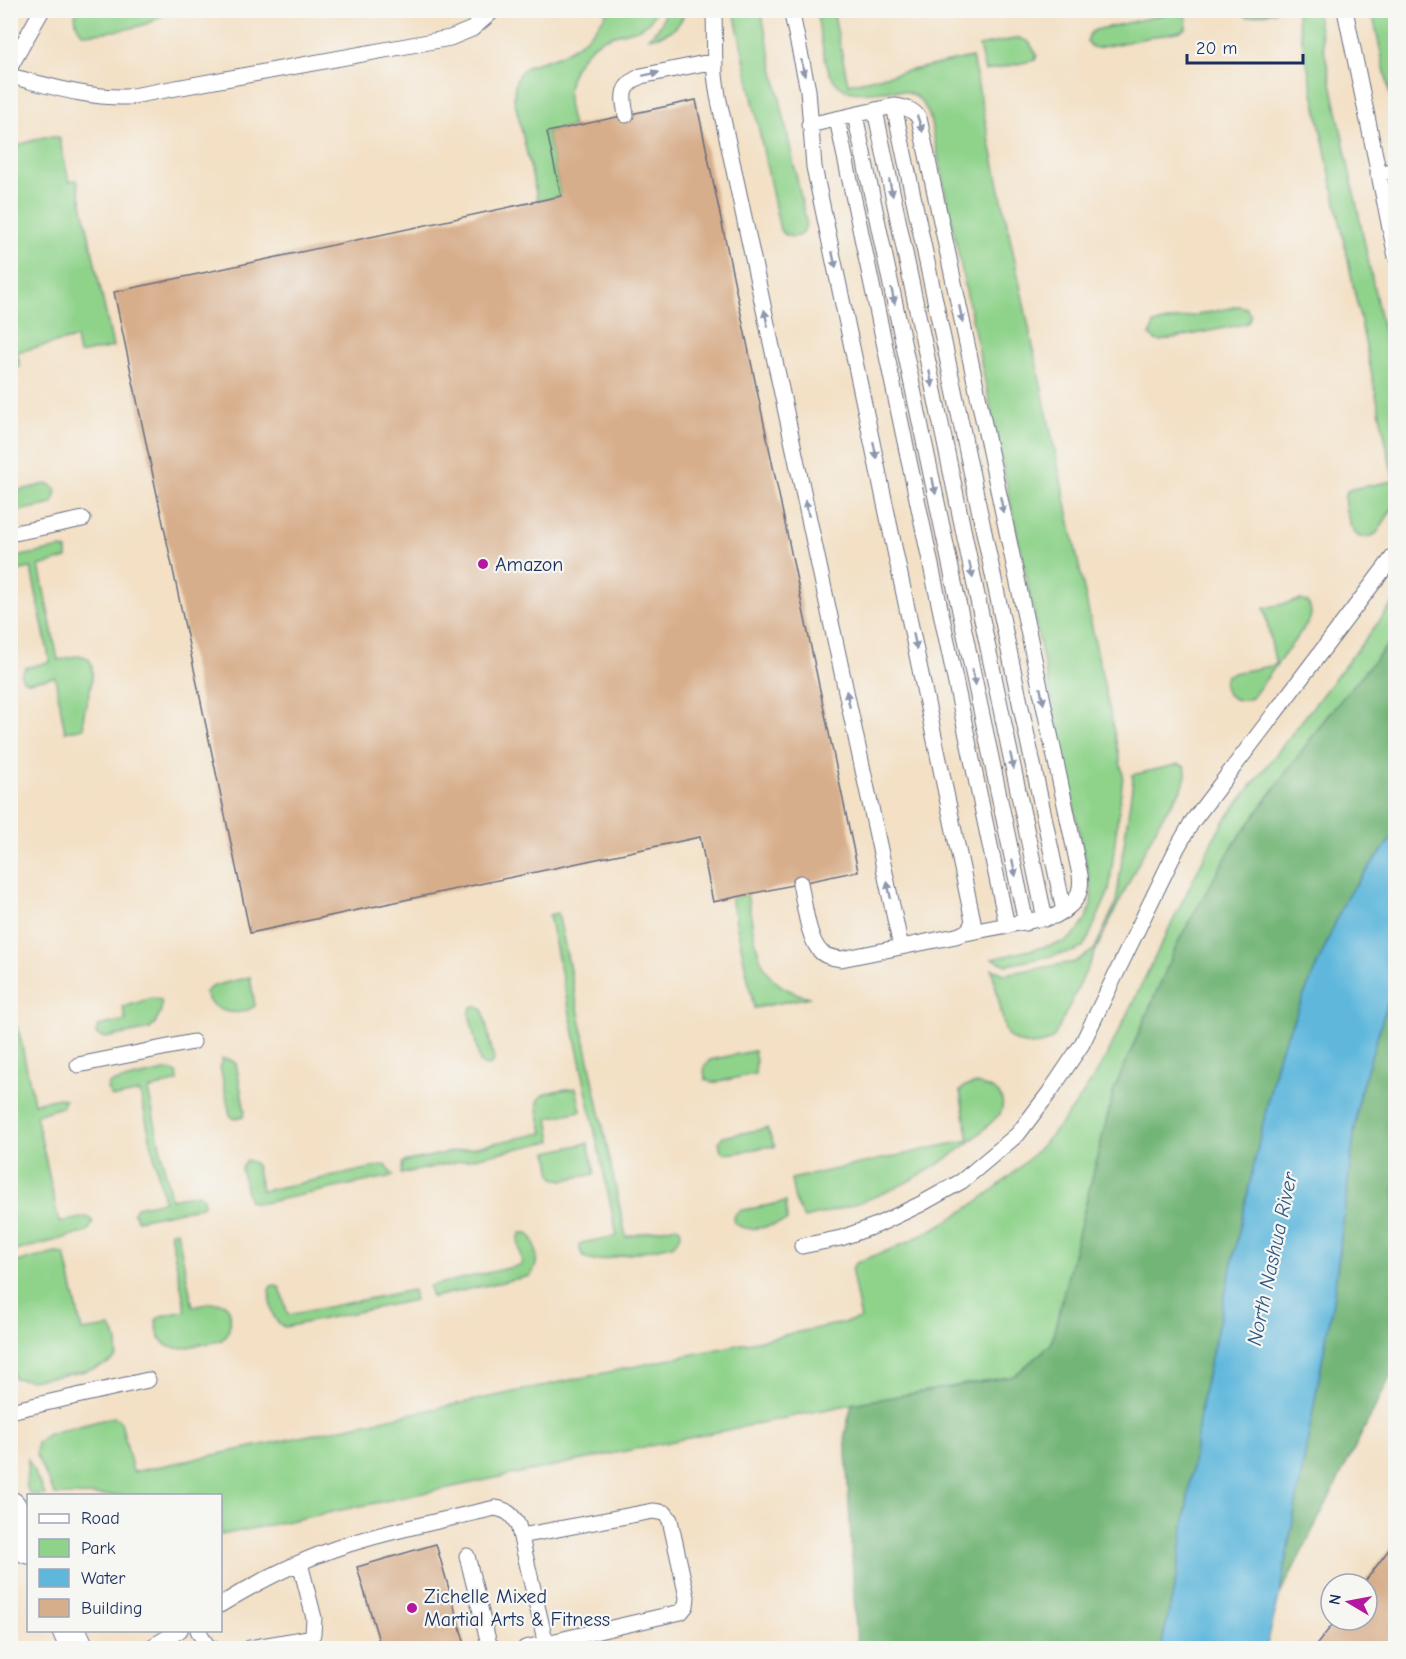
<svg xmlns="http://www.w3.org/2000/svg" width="1406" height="1659" font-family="'Comic Neue',sans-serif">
  <rect width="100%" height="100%" fill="#f6f6f2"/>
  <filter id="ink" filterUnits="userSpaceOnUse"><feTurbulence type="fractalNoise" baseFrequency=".0167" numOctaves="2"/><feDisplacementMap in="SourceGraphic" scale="12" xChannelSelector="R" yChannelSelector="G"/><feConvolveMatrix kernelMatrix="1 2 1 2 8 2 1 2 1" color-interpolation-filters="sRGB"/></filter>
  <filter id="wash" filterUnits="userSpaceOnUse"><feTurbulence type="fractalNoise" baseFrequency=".008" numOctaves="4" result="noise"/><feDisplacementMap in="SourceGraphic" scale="24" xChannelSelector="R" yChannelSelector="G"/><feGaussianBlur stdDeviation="1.35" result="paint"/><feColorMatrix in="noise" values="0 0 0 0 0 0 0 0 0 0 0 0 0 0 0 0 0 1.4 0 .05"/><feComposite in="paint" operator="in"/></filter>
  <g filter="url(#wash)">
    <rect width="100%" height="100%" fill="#f3e0c5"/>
    <!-- green -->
    <path fill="#8fd38b" stroke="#558174" stroke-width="1.5" d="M 76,11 L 76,10 L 166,11 C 153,29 104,33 83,34 C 76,27 74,20 76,11 Z
      M 608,11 L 655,11 C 648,31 631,30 614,35 C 587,43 566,71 568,99 C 568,108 571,117 573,126 L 547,132 L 561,196 L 538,201 L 514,98 C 514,60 534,67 560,55 C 579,46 598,29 608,11 Z
      M 665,11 L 685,11 C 679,30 667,35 648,38 L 661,25 Z
      M 734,11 L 761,11 L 806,221 C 806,237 791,242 780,230 Z
      M 816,11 L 833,11 L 848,84 L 972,57 L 1123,775 L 1109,891 L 1088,939 L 1082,948 L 1075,951 L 1007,965 L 992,959 L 1064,942 C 1083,931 1094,910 1091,888 L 930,118 C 910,59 853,120 830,74 C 823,60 820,28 816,11 Z
      M 1296,11 L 1316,11 L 1395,388 L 1395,504 L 1377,533 L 1370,537 L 1359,537 C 1349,529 1342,504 1346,492 L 1351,489 L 1394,481 Z
      M 1372,11 L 1395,11 L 1395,119 Z
      M 1176,12 L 1183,14 L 1187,18 L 1186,28 L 1181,31 L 1097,48 L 1092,47 L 1087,41 L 1090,33 L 1095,30 Z
      M 1240,12 L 1240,11 L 1277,11 L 1247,17 Z
      M 1019,38 L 1029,42 L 1037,55 L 1035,60 L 985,71 L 979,46 Z
      M 44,137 L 59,137 L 69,181 L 77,180 L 113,347 L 79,354 L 76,338 L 17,352 L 20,367 L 11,369 L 11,152 L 19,145 Z
      M 1239,306 L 1246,308 L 1251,315 L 1248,322 L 1245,324 L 1160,341 L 1155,340 L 1150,335 L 1154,324 Z
      M 11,482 L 13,492 L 46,484 L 51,485 L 56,490 L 53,503 L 49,505 L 11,512 Z
      M 61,548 L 67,550 L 67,558 L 39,566 L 58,660 C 65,659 75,655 82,656 C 103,659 86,703 84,713 C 83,718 83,722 84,728 L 65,732 L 55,677 L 28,682 L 23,680 L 21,675 L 25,668 L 50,662 L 31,568 L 10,572 L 11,558 Z
      M 1301,600 L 1308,602 C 1311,609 1312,614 1309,621 L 1252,698 C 1237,705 1218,694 1226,676 L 1233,673 L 1276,665 L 1264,608 Z
      M 1395,601 L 1395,636 L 1325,719 L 1232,847 L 1179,940 L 1114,1090 L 1051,1344 L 1014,1376 L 852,1404 L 221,1535 L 220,1496 L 55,1495 L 36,1455 L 37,1443 L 48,1434 L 114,1417 L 121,1422 L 133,1472 L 861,1319 L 852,1273 L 852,1268 L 855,1264 C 867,1257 881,1254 894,1248 C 908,1242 922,1235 935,1228 C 1011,1186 1067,1129 1108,1053 L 1213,839 L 1228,816 Z
      M 1179,764 L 1185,767 C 1191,784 1169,805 1161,819 C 1123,890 1090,965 1054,1037 C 1042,1049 1011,1047 1005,1030 L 992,969 L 1005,974 L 1075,962 L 1094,950 L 1116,903 L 1133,780 L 1132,775 Z
      M 747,895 C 757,942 753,986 810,997 L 754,1008 L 731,898 Z
      M 558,913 L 626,1237 L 676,1226 L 680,1229 L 681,1234 L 676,1242 L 672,1245 L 596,1261 C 585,1260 581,1256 579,1245 L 582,1243 L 617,1236 L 549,915 Z
      M 250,977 L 255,1006 C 238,1018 211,1013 205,992 L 213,986 Z
      M 152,998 L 161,1000 C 163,1012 158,1020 150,1029 L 105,1038 L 96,1034 L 98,1026 L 126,1020 L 123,1007 Z
      M 476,1006 L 483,1010 L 494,1060 L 490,1066 L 483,1065 L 480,1062 L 469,1013 L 472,1007 Z
      M 10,1025 L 18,1027 L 34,1103 L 60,1098 L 65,1100 L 62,1107 L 36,1115 L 59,1222 L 86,1217 L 90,1218 L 93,1223 L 87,1232 L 11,1252 Z
      M 754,1051 L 756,1062 L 755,1074 L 712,1083 L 705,1079 L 704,1067 L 710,1060 Z
      M 222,1059 L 231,1060 L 236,1064 L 245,1112 L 243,1117 L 234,1119 L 230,1115 L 220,1066 Z
      M 169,1070 L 177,1073 L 178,1081 L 148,1090 L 171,1199 L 198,1194 L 203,1197 L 204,1204 L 201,1207 L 138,1220 L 133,1213 L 137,1207 L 164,1201 L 140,1092 L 115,1097 L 111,1096 L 107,1088 L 110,1083 Z
      M 975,1084 C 992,1087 1009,1094 1000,1114 C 988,1125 976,1138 962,1148 C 915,1183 862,1206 804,1218 L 795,1201 L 791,1179 L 969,1140 L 960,1091 L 965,1086 Z
      M 576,1088 L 581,1111 L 548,1118 L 552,1141 L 401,1174 L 403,1162 L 543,1133 C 542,1124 537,1113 538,1103 C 538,1090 566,1090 576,1088 Z
      M 767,1128 L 775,1147 C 759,1144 732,1159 721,1151 L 719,1141 L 723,1137 Z
      M 588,1143 L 595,1174 L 563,1180 L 554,1178 L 552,1175 L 548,1152 Z
      M 247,1160 L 254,1163 L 256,1166 L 262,1191 L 386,1165 L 393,1176 L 258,1204 L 249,1201 L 241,1168 Z
      M 786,1202 L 787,1221 C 771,1225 748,1235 735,1223 L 734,1217 L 738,1211 Z
      M 177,1231 L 193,1307 C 201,1306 213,1301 221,1303 C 234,1305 232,1331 224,1338 C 219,1343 208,1343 202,1344 C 175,1350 159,1354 156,1320 L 161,1316 L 186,1311 L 170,1232 Z
      M 521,1233 L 528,1233 C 538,1242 540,1266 530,1276 L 432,1297 L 429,1286 L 522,1265 L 518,1239 Z
      M 56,1253 L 65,1254 L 82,1331 L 110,1327 C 117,1334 118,1347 117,1356 C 103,1373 52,1376 30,1380 L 14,1378 L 10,1361 L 11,1263 Z
      M 274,1285 L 280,1288 L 288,1315 L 413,1290 L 415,1300 L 285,1327 C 270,1321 271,1304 269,1290 L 271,1286 Z
      M 28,1459 L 45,1495 L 30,1495 L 26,1485 Z"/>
    <!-- forest -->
    <path fill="#73b577" stroke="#47726a" stroke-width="1.5" d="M 1395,636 L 1395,834 L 1347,896 L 1278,1056 L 1203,1394 L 1177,1575 L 1161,1648 L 857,1648 L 845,1433 L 852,1404 L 1014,1376 L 1051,1344 L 1114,1090 L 1179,940 L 1232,847 L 1325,719 Z
      M 1395,978 L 1395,1368 L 1279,1597 L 1333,1301 L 1359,1096 Z"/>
    <!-- water -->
    <path fill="#5fb7dc" stroke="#3d739d" stroke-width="1.5" d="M 1395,834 L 1395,978 L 1359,1096 L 1333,1301 L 1279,1597 L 1266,1648 L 1161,1648 L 1177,1575 L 1203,1394 L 1278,1056 L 1347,896 Z"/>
    <g id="blocks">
      <!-- building -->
      <path fill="#d7ae8b" d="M 696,100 L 858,871 L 713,902 L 700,837 L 250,933 L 114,292 L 561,196 L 547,132 Z
        M 1396,1540 L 1396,1648 L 1314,1648 L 1336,1620 L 1367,1620 L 1367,1584 L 1363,1584 Z
        M 436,1544 L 466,1648 L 381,1648 L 357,1567 Z"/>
    </g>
  </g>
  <g filter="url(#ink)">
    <use href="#blocks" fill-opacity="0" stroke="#676d82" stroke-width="1.5"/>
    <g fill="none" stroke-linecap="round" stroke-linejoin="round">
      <defs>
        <path id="service" d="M 714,10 L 715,75 L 718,96 L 901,947
          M 791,10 L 808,90 L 814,167 L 973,921 C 970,931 965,933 956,936 L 841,959 C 834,958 827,957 822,953 C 808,942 804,901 800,883
          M 1345,10 L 1396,257
          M 10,67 L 42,10
          M 10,76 C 50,86 87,98 127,97 L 450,38 L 472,29 L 494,10
          M 894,106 L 1064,911
          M 875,110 L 1045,919
          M 626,115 C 622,94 621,86 641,76 L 715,61
          M 855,115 L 1026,923
          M 837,119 L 1007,926
          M 809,125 L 894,106 C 904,107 913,109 919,118 L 1080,875 C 1083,896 1073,906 1055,916 L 966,933
          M 1378,174 L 1396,170
          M 10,534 L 83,519
          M 78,1065 L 193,1042
          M 802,1246 L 841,1238 L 877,1225 L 921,1204 L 962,1181 L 1018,1134 L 1049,1093 L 1082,1044 L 1177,848 L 1192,822 L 1396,553
          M 10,1411 L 148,1380
          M 521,1536 L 653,1511 L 665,1513 L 670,1520 L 687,1597 L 686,1606 L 681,1612 L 525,1648
          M 467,1556 L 489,1644 L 494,1648
          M 220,1605 C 265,1577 315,1553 366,1539 C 408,1527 452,1518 495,1508 C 507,1510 512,1514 518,1525 L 546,1644
          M 198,1630 L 207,1646 L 212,1648
          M 150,1648 L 180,1630
          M 250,1648 L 308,1638 L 313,1634 L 314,1618 L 300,1563"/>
        <path id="secondary" d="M 10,1508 L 28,1547
          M 69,1630 L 77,1648"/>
      </defs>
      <!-- service casing -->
      <use href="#service" stroke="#676d82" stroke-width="17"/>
      <!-- secondary casing -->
      <use href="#secondary" stroke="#676d82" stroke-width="35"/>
      <!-- service -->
      <use href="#service" stroke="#fff" stroke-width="15"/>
      <!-- secondary -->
      <use href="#secondary" stroke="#fff" stroke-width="33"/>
    </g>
    <!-- one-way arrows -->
    <defs><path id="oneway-solid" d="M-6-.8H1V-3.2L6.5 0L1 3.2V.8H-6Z" transform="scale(1.5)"/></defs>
    <g fill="#8d97ae">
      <use href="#oneway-solid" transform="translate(803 68) rotate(78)"/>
      <use href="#oneway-solid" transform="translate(651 74) rotate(-12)"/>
      <use href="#oneway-solid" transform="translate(920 124) rotate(71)"/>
      <use href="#oneway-solid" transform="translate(891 188) rotate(78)"/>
      <use href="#oneway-solid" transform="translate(834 260) rotate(78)"/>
      <use href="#oneway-solid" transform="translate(893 296) rotate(78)"/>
      <use href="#oneway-solid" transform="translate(961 314) rotate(78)"/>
      <use href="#oneway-solid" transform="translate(766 318) rotate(-102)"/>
      <use href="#oneway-solid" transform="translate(931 379) rotate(78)"/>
      <use href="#oneway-solid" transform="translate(875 450) rotate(78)"/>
      <use href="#oneway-solid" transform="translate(934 486) rotate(78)"/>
      <use href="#oneway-solid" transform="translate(1002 505) rotate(78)"/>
      <use href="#oneway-solid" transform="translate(807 508) rotate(-102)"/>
      <use href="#oneway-solid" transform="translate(971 570) rotate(78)"/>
      <use href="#oneway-solid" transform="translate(915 641) rotate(78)"/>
      <use href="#oneway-solid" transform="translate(974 677) rotate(78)"/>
      <use href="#oneway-solid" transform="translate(1042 696) rotate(78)"/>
      <use href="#oneway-solid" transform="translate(848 699) rotate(-102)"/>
      <use href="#oneway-solid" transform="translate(1012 761) rotate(78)"/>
      <use href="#oneway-solid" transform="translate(1014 868) rotate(78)"/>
      <use href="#oneway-solid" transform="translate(889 890) rotate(-102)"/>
    </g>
  </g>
  <!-- markers -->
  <g fill="#b5179e" stroke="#f6f6f2" stroke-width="2">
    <circle cx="483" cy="564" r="6"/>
    <circle cx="412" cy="1608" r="6"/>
  </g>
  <g text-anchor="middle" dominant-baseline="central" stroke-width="4.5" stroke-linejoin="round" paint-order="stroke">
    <!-- poi labels -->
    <g font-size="20" fill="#1b2f5e" stroke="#f6f6f2" text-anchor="start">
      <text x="495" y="564">Amazon</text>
      <text x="424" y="1596">Zichelle Mixed<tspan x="424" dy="23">Martial Arts &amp; Fitness</tspan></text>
    </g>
    <!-- water labels -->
    <g font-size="21" font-style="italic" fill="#2f5884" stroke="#f6f6f2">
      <text transform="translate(1272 1259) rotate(-78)">North Nashua River</text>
    </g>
  </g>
  <!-- margin -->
  <rect width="1406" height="1659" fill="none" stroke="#f6f6f2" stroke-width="36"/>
  <!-- legend -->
  <rect x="27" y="1494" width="195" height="138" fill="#f6f6f2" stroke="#9ea6b7" stroke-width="1.5"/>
  <rect x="39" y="1514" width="30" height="9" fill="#ffffff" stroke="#9ea6b7" stroke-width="1.5"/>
  <text x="81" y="1524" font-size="18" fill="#1b2f5e">Road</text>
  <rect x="39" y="1539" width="30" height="18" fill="#8fd38b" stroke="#9ea6b7" stroke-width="1.5"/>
  <text x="81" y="1554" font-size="18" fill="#1b2f5e">Park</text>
  <rect x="39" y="1569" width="30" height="18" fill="#5fb7dc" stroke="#9ea6b7" stroke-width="1.5"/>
  <text x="81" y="1584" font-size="18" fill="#1b2f5e">Water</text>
  <rect x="39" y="1599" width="30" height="18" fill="#d7ae8b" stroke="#9ea6b7" stroke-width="1.5"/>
  <text x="81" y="1614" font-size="18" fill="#1b2f5e">Building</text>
  <!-- north arrow -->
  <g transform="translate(1349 1602) rotate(280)"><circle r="28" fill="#f6f6f2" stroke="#9ea6b7" stroke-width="1.5"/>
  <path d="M0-4.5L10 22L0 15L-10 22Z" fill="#b5179e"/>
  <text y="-9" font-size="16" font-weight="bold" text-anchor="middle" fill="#1b2f5e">N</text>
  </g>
  <!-- scale -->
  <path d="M1187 54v9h116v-9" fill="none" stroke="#1b2f5e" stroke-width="3"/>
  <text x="1196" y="54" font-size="18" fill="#1b2f5e" stroke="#f6f6f2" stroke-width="4.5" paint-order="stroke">20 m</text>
</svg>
